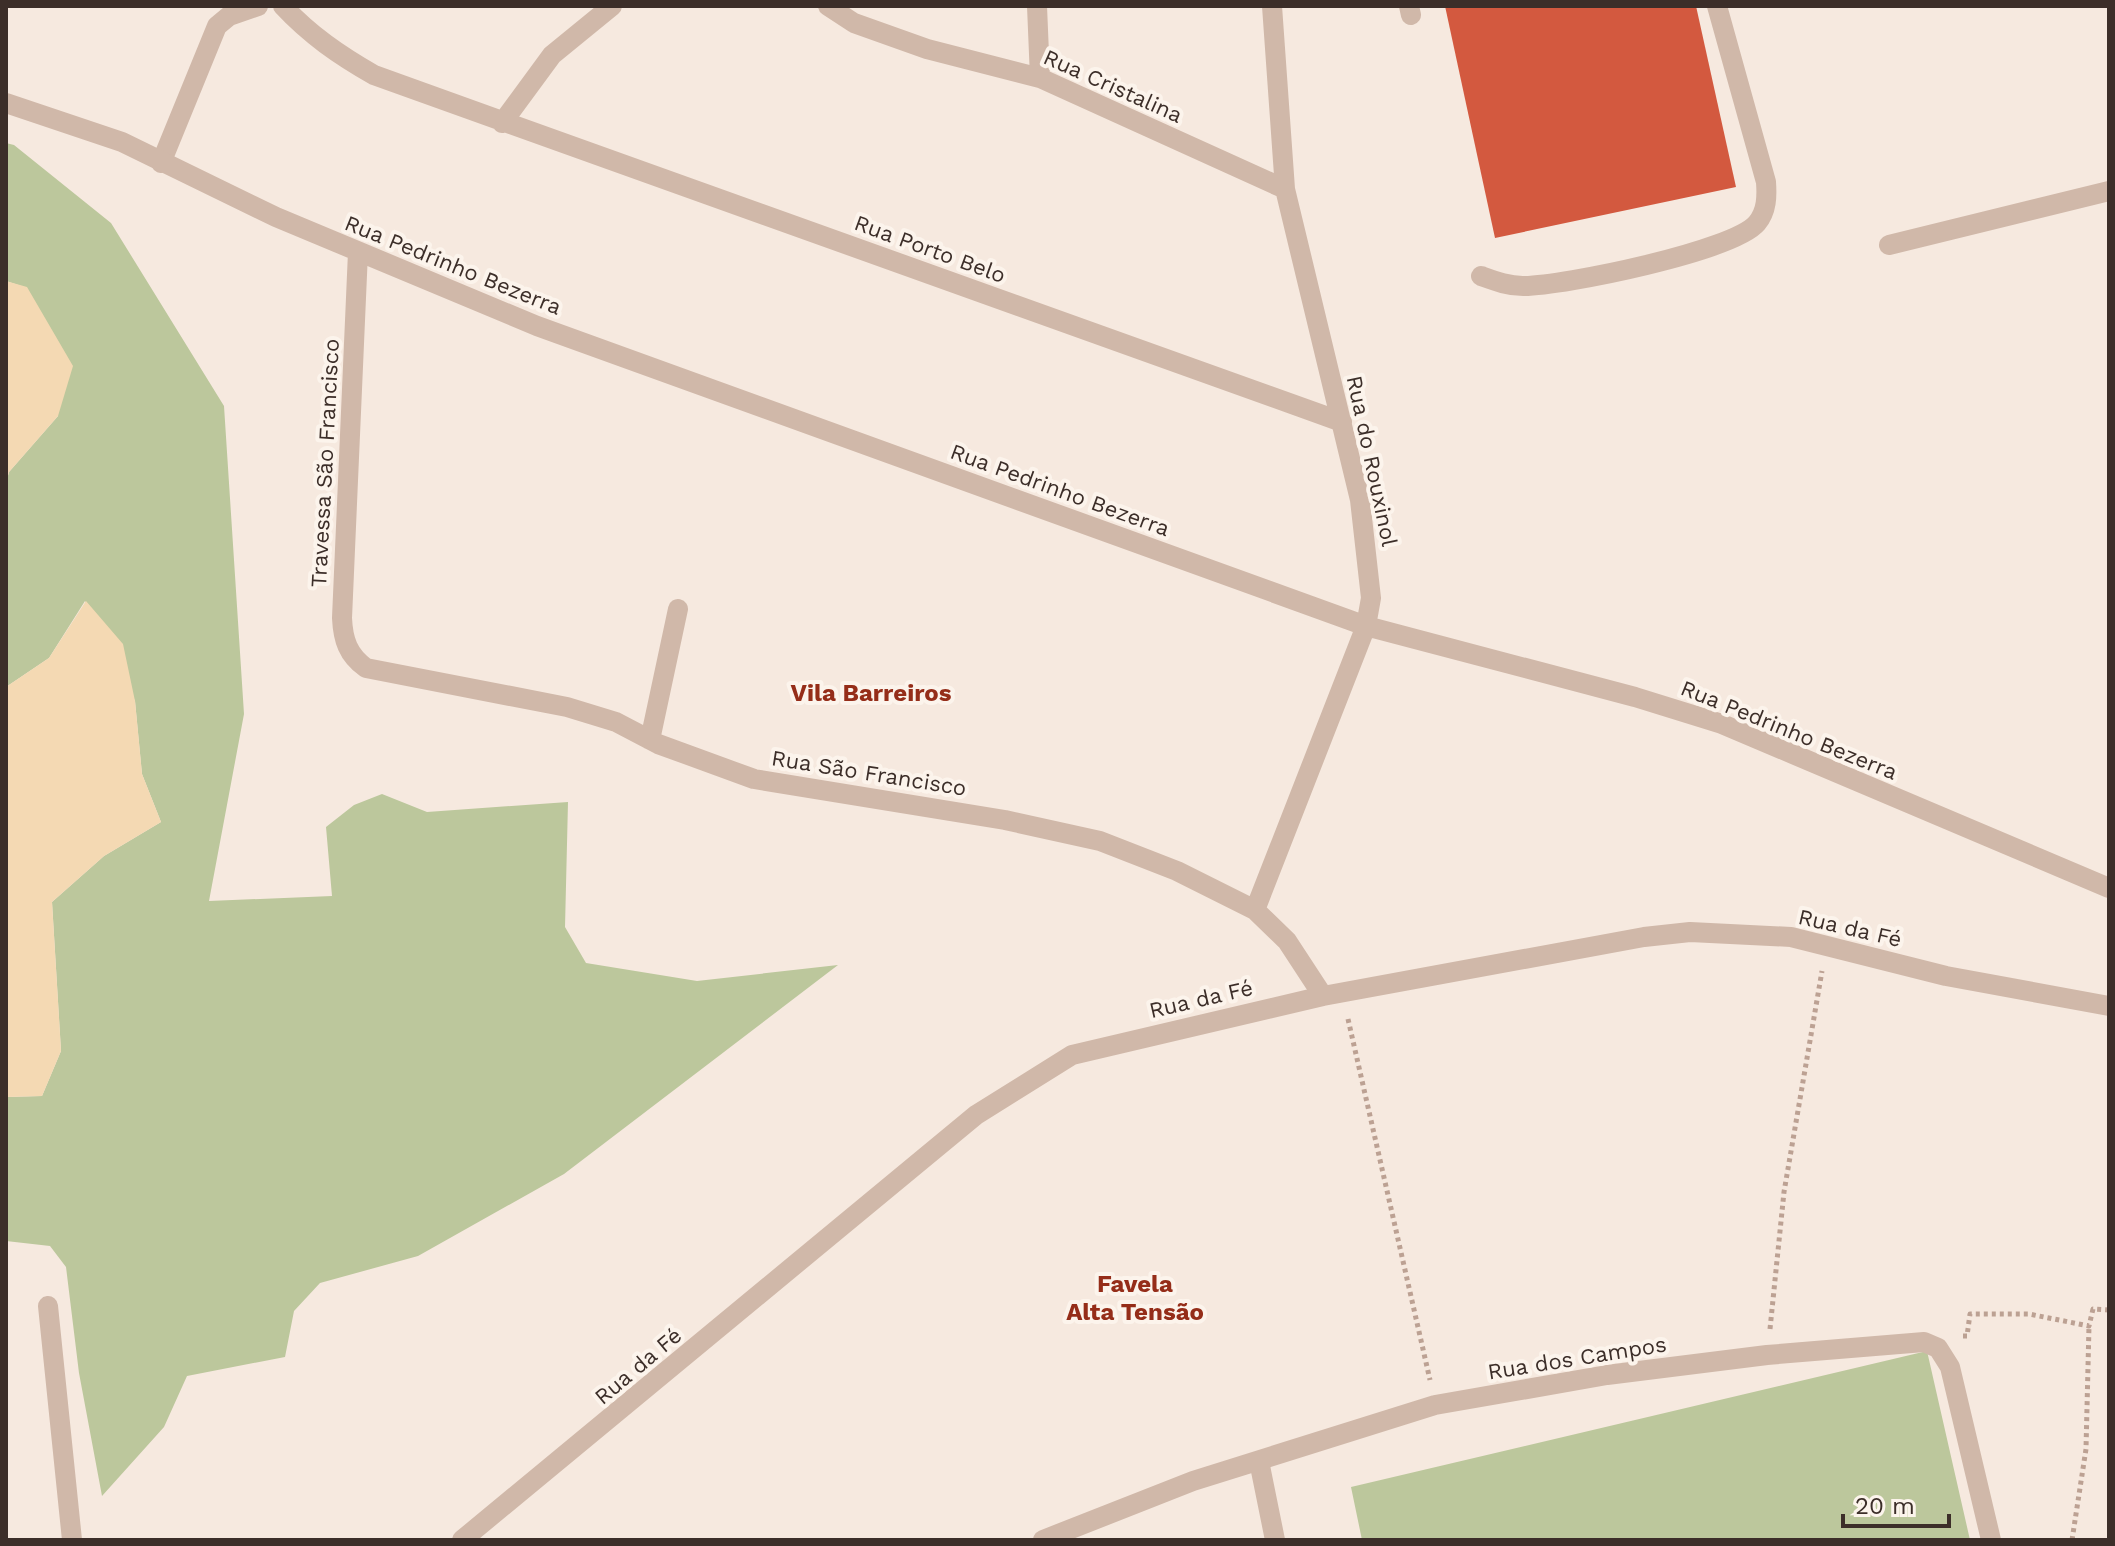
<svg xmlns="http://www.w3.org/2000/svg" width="2115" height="1546" font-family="'Work Sans',sans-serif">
  <rect width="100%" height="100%" fill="#f6e9df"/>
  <!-- green -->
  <path fill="#bcc79c" d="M 6,143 L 14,145 L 111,223 L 224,406 L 244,714 L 209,901 L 332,896 L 326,827 L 354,805 L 382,794 L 427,812 L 568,802 L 565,927 L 586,963 L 697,981 L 838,965 L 564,1174 L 418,1256 L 320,1283 L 294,1311 L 285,1357 L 187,1376 L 164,1427 L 102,1496 L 79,1373 L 66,1267 L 50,1246 L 6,1241 L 6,1097 L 42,1096 L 61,1051 L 52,902 L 104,856 L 161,822 L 142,774 L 135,701 L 85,601 L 49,658 L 6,687 L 6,483 L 9,472 L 58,416 L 27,288 L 6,281 Z
    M 1927,1351 L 1970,1540 L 1362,1540 L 1351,1487 Z"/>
  <!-- sand -->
  <path fill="#f4d9b3" d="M 6,281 L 27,287 L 73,366 L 58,416 L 9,472 L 6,483 Z
    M 86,601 L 123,644 L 135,701 L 142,774 L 161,822 L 104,856 L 52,902 L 61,1051 L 42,1096 L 6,1097 L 6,687 L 49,658 Z"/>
  <!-- building -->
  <path fill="#d3593f" d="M 1445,6 L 1696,6 L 1736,187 L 1495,238 Z"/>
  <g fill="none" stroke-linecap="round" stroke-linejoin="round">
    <!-- path -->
    <path stroke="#bca193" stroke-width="5" stroke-dasharray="4 4" stroke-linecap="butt" d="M 1348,1019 L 1430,1380
      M 1770,1329 L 1784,1192 L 1822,971
      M 1963,1336 L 1967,1336 L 1970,1314 L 2029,1314 L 2089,1326 L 2093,1309 L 2109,1310
      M 2072,1540 L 2086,1449 L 2089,1326"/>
    <!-- service -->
    <path stroke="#d0b8a9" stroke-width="20" d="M 161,163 L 217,26 L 229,16 L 258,6"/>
    <!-- minor -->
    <path stroke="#d0b8a9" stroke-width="20" d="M 283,6 C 310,35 339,55 374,75 L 1342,422
      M 828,6 L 854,23 L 927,49 L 1040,78 L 1285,189
      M 1037,6 L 1040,78
      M 1409,6 L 1411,15
      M 6,103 L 122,142 L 276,217 L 537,326 L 1366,626 L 1635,697 L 1722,724 L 2109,888
      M 502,123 L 552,55 L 612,6
      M 1889,245 L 2109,191
      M 358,252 L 342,618 C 343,640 348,655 366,668 L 567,707 L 616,722 L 658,744 L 754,779 L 1005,820 L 1100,841 L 1177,871 L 1255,910 L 1287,941 L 1323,996
      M 1481,276 C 1495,281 1508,286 1523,286 C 1563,286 1734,251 1757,223 C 1767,211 1767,196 1766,182 L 1717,6
      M 650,740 L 678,609
      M 1255,910 L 1366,626 L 1371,598 L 1360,500 L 1285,189 L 1272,6
      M 48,1306 L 72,1540
      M 1259,1461 L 1275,1540
      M 462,1540 L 976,1115 L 1072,1055 L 1323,996 L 1644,937 L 1690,932 L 1791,937 L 1946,976 L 2109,1006
      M 1043,1540 L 1193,1481 L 1435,1405 L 1607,1375 L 1767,1355 L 1924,1342 L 1938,1348 L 1950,1367 L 1991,1540"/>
  </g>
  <g text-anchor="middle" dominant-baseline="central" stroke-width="8" stroke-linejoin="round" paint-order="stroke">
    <!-- street labels -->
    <g font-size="22" fill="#3c2e29" stroke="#fcf4ec">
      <text transform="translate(1113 86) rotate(24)">Rua Cristalina</text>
      <text transform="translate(930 249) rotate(20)">Rua Porto Belo</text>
      <text transform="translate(453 265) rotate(22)">Rua Pedrinho Bezerra</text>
      <text transform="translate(1372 461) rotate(78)">Rua do Rouxinol</text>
      <text transform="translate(325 463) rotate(-87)">Travessa São Francisco</text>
      <text transform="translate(1060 490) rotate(20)">Rua Pedrinho Bezerra</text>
      <text transform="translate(1789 730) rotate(22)">Rua Pedrinho Bezerra</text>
      <text transform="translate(869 773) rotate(9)">Rua São Francisco</text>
      <text transform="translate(1850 928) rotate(13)">Rua da Fé</text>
      <text transform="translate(1201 999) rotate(-13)">Rua da Fé</text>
      <text transform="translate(1577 1358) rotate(-9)">Rua dos Campos</text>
      <text transform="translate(638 1366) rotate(-40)">Rua da Fé</text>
    </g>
    <!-- neighbourhood labels -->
    <g font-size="24" font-weight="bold" fill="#952d19" stroke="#fcf4ec">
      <text x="871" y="693">Vila Barreiros</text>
      <text x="1135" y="1284">Favela<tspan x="1135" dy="28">Alta Tensão</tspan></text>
    </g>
  </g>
  <!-- border -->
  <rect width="2115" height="1546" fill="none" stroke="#3c2e29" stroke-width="16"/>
  <!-- scale -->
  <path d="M1843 1514v12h106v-12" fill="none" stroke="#3c2e29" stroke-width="4"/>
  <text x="1855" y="1514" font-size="24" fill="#3c2e29" stroke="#fcf4ec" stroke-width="6" paint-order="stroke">20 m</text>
</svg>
